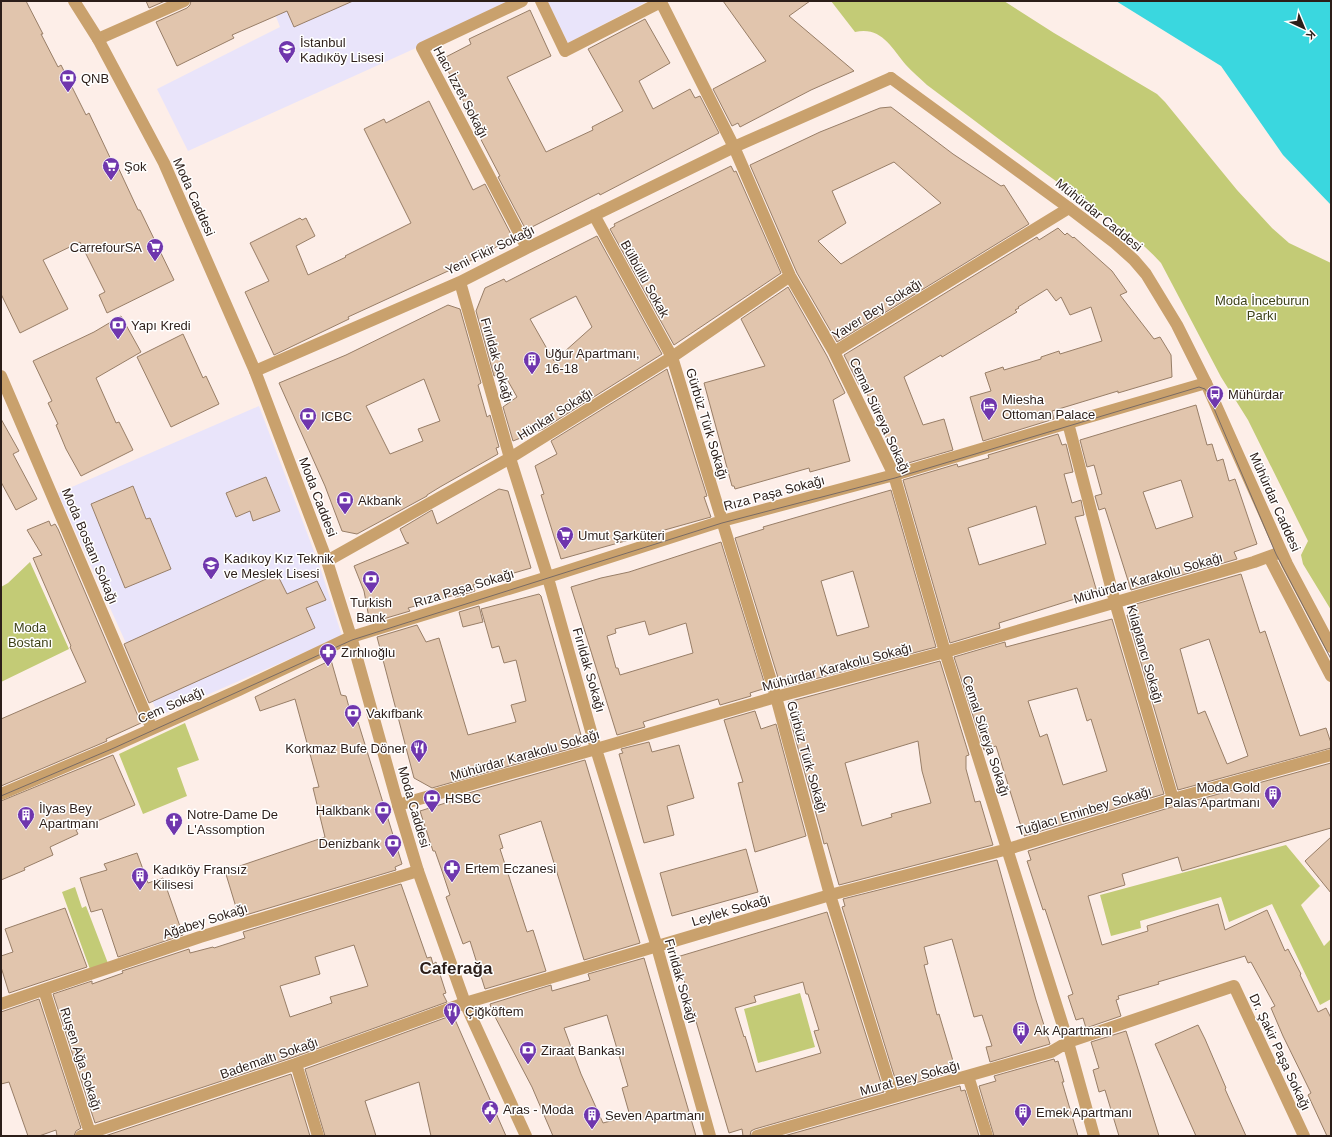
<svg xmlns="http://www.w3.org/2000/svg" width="1332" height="1137" font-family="Helvetica,sans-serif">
  <rect width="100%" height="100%" fill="#fdeee8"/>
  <!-- education -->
  <path fill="#e9e4fa" d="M 270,1 L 509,1 L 420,43 L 416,48 L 188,151 L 157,89 L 280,27 Z
    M 547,1 L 648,1 L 568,43 Z
    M 259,406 L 320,567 L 342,636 L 159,716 L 58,493 Z"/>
  <!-- green -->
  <path fill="#c3cb76" d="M 831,1 L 1004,1 L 1054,33 L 1157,94 L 1165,102 L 1237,190 L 1272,228 L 1289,243 L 1331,263 L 1331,610 L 1303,564 L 1301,555 L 1308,541 L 1248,420 L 1221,377 L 1161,263 C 1136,235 1108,219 1078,197 C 1027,161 977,122 927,85 C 920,78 912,72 906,65 C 891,47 881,26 855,32 Z
    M 30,562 L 69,649 L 1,682 L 1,587 L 8,583 Z
    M 185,723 L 199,760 L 177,768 L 187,796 L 143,814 L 119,754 Z
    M 1286,845 L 1320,886 L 1301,905 L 1324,946 L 1331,939 L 1331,999 L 1320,1005 L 1272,904 L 1229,922 L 1221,897 L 1140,921 L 1141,928 L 1111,936 L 1100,895 Z
    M 75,887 L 82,908 L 86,906 L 109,966 L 91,972 L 62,892 Z
    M 800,993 L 815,1047 L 758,1063 L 744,1009 Z"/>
  <!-- water -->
  <path fill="#3ad7df" d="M 1116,1 L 1331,1 L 1331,205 L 1283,155 L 1221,66 Z"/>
  <!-- building -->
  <path fill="#e1c5ad" stroke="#987e67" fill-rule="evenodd" d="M 1,1 L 26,1 L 43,34 L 41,34 L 58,67 L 61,65 L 86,115 L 89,113 L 114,166 L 117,165 L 138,210 L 140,210 L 174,280 L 107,313 L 99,295 L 105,292 L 80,242 L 43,260 L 68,309 L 20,333 L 1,294 Z
    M 146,1 L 165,1 L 149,8 Z
    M 191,1 L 353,1 L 294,27 L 287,11 L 232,35 L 234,38 L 177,66 L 156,22 L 187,8 L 190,5 Z
    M 723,1 L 810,1 L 789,16 L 854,71 L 811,90 L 740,127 L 738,123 L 732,126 L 713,89 L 766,61 Z
    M 530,10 L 551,56 L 507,77 L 546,152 L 593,130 L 592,127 L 623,111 L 588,49 L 645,19 L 670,63 L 639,81 L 653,109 L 690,89 L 695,98 L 700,96 L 719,133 L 600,195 L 599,193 L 526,230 L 498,177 L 500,176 L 465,109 L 467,108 L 442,59 L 471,44 L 469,39 Z
    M 429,101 L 473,190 L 485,184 L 513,238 L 472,260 L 348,317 L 349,319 L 274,355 L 245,292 L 269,281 L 250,243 L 300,218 L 302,220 L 306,218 L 315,236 L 296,246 L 308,275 L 346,257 L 345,256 L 411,223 L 364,129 L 384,119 L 386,123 Z
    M 891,107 L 953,154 L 1001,186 L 1004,185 L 1029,224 L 837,342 L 797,273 L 750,165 L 820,132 L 880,108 ZM 894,162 L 941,203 L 841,264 L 818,241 L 846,223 L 832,191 Z
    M 731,166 L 734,172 L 736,171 L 781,273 L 674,345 L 610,229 L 615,226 L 614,224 Z
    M 1058,228 L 1065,235 L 1067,233 L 1073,238 L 1074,237 L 1112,271 L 1127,292 L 1120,295 L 1154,339 L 1160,337 L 1171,355 L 1172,377 L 1118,393 L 1118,391 L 1052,411 L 1054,419 L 983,441 L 970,397 L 991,391 L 985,373 L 1003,367 L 1004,370 L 1041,359 L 1041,357 L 1059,351 L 1060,354 L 1102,341 L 1091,307 L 1070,315 L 1061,297 L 1056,301 L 1047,289 L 1018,307 L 1019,308 L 1015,310 L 1017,312 L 942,357 L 941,355 L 904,377 L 923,425 L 944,419 L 953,450 L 898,466 L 876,413 L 862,383 L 859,385 L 844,355 L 1037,237 L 1039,240 Z
    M 597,236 L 662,354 L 543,429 L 513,441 L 503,407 L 517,397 L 503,372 L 494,376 L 476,311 L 485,288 L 504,279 L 506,282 ZM 576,296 L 592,327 L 554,361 L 530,319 Z
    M 788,287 L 827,356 L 845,393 L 833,400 L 850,461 L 810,472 L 809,468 L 735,489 L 734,486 L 732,486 L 704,383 L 765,366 L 741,319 Z
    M 448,305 L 460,309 L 481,383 L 478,385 L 487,417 L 490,415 L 499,447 L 496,448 L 498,454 L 440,487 L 427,495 L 427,496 L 357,534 L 342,531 L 325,486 L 279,383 L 346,355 ZM 424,379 L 440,421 L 418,429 L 423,441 L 390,454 L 366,406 Z
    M 121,316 L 141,352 L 96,378 L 116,423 L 119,422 L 133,450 L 81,476 L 66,449 L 56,425 L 58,424 L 48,403 L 52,401 L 33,361 L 94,332 Z
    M 183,334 L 203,378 L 206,376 L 219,404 L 171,427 L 137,357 Z
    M 667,369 L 707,496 L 704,497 L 711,517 L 561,559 L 541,495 L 544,494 L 535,466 L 557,454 L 551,441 Z
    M 1196,405 L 1207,445 L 1212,444 L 1217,461 L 1223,459 L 1229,481 L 1235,479 L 1257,544 L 1234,552 L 1237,559 L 1131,590 L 1105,508 L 1099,510 L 1095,496 L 1102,494 L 1094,465 L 1087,467 L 1080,440 ZM 1181,480 L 1193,517 L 1156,529 L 1143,492 Z
    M 1,419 L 19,451 L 13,454 L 37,499 L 16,510 L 1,482 Z
    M 1058,434 L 1062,445 L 1066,444 L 1073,472 L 1064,474 L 1072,503 L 1081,500 L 1084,515 L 1075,517 L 1097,592 L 999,623 L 1000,628 L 950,643 L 903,480 L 957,464 L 958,467 L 989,458 L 988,455 ZM 1036,506 L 1046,544 L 979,565 L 968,528 Z
    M 266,477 L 280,511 L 253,521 L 250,511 L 236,517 L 226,493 Z
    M 133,486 L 146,519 L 150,518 L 171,569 L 125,588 L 91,504 Z
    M 499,489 L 508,491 L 531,568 L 473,585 L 475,591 L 455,597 L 455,595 L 408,608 L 410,611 L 373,622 L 371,617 L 369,618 L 364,591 L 354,566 L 409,543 L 406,542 L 400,529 L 432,510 L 437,524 Z
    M 891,490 L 936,647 L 784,687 L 783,683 L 780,684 L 735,538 L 764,529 L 763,527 ZM 853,571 L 869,627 L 837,636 L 821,581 Z
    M 49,521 L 51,526 L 55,524 L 58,529 L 141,723 L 106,739 L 107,741 L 1,786 L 1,719 L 86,682 L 70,647 L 71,646 L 33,558 L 42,555 L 27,530 Z
    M 721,542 L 766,688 L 750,693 L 751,696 L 720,705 L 718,699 L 643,722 L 645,727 L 617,735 L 571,587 L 601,578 L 629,572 ZM 645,621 L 649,635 L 686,623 L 693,653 L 620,675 L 618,668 L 616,668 L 607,636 L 616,633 L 615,629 Z
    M 277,574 L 287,594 L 317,581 L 326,600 L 306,608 L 315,628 L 149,703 L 124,644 Z
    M 1241,574 L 1260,633 L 1265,631 L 1300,736 L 1326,728 L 1331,743 L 1331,748 L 1178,790 L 1127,615 L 1134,613 L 1133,609 L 1137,608 L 1136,604 ZM 1209,639 L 1248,756 L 1227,764 L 1205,711 L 1198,714 L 1180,649 Z
    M 539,594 L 541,596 L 583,742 L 580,743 L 580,746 L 432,788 L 414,778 L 377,637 L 417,625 L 426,642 L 439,638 L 468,735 L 516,722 L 511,705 L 526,701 L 516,660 L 504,663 L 499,646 L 492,648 L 481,609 Z
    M 479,606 L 483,622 L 463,627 L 459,612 Z
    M 1112,619 L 1164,794 L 1024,836 L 996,746 L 984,750 L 954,657 L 1005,642 L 1006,647 ZM 1077,688 L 1087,721 L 1091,719 L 1107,771 L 1063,785 L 1047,734 L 1040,737 L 1028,701 Z
    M 331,660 L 341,695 L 346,696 L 353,722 L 358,722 L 402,864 L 395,867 L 396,870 L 239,917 L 225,871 L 325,837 L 313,788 L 319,787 L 295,699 L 260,711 L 255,697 Z
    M 940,661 L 969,755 L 966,756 L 966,769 L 975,802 L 980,801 L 993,845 L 839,885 L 827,843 L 824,844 L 821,832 L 790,719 L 793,718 L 788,702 ZM 918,741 L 922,771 L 931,803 L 891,814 L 892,817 L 862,826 L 845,763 Z
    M 755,711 L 761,729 L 776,724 L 806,836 L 755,852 L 738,783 L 743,782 L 724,720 Z
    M 649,742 L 652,752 L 679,745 L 694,798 L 667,806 L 674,835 L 644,843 L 619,754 L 623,753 L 621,749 Z
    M 113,755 L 135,805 L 76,830 L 78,834 L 50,847 L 53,855 L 24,868 L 25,870 L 1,880 L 1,801 Z
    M 585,760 L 640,943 L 584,960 L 541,821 L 499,835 L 503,848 L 500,849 L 527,932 L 533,930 L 546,971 L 485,989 L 470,941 L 463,944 L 446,897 L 450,895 L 441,868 L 435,851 L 433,851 L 420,811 L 455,800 L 451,798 Z
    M 1331,763 L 1331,828 L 1182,871 L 1178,857 L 1122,874 L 1125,885 L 1088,896 L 1102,945 L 1148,931 L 1147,926 L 1218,904 L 1225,930 L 1267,910 L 1285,951 L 1288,949 L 1301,974 L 1300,975 L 1318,1012 L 1326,1008 L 1331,1018 L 1331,1136 L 1327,1136 L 1308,1095 L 1311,1093 L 1283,1036 L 1271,1008 L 1275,1006 L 1251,962 L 1248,963 L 1245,956 L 1158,982 L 1159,984 L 1118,996 L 1119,999 L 1116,1000 L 1121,1016 L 1086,1028 L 1083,1018 L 1076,1020 L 1068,996 L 1073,994 L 1045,909 L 1043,910 L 1027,861 L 1031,860 L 1028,851 L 1175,806 Z
    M 1331,837 L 1331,893 L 1305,861 Z
    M 746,849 L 758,892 L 672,916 L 660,873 Z
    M 137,853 L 148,883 L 163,878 L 183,935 L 118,957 L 102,909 L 91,912 L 80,878 L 107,870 L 104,864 Z
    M 997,860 L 1036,1000 L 1050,1044 L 990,1062 L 986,1047 L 992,1046 L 982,1015 L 974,1017 L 952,939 L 924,947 L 928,964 L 924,965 L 937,1015 L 939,1014 L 956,1071 L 898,1088 L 842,907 L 845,906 L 843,899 Z
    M 401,884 L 427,958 L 431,957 L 433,964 L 436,962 L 446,993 L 443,994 L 447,1002 L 294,1057 L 95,1123 L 53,994 L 92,981 L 92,984 L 123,973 L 122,971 L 189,949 L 190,953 L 213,947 L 214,948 L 245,938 L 243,932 ZM 354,945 L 368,986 L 330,997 L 332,1003 L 290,1017 L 280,986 L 320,974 L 315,957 Z
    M 65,908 L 87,967 L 9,993 L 1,967 L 1,956 L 13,952 L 5,929 Z
    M 827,912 L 884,1092 L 755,1129 L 751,1131 L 750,1136 L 743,1136 L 742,1129 L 729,1133 L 677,957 ZM 803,982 L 806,994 L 808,994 L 819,1030 L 814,1031 L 821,1053 L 756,1072 L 745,1036 L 744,1037 L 735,1008 L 756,1002 L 754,996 Z
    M 644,958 L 696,1136 L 553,1136 L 532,1087 L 492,1011 L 490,1004 L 551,985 L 552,991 L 590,980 L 588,974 ZM 607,1015 L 628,1086 L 622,1088 L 630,1116 L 603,1123 L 581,1074 L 564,1028 Z
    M 39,999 L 81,1128 L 76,1131 L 74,1136 L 57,1136 L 56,1130 L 39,1136 L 28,1136 L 9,1082 L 1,1084 L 1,1012 Z
    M 453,1015 L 506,1136 L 431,1136 L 419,1082 L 365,1101 L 376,1136 L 325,1136 L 305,1069 Z
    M 1198,1025 L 1205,1039 L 1226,1088 L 1225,1089 L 1246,1136 L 1196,1136 L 1155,1044 Z
    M 1126,1031 L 1159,1136 L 1119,1136 L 1105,1090 L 1099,1092 L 1093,1070 L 1099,1068 L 1091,1042 Z
    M 1054,1059 L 1055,1062 L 1058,1061 L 1064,1082 L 1062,1082 L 1078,1136 L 994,1136 L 979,1086 L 996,1081 L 994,1076 Z
    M 291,1074 L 310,1136 L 105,1136 Z
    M 960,1086 L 961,1091 L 965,1090 L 979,1136 L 784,1136 Z"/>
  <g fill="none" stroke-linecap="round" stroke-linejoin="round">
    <!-- minor -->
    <path stroke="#c9a16d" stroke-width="12" d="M 522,1 L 422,48 L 527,248
      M 541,1 L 565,51 L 661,2 L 734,147 L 790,276 L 834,352 L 894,475 L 945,652 L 1068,1042 L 1094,1136
      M 98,39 L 184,1
      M 594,215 L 672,357 L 776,697 L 830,895 L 893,1096
      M 460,282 L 510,458 L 548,578 L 596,749 L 657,947 L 710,1136
      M 834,352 L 1069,208
      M 255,371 L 460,282 L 527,248 L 734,147 L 891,78
      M 1,376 L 152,729
      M 1068,423 L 1115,602 L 1173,799
      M 327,561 L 510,458 L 672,357 L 790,276
      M 1,794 L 114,746 L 239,690 L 351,637 L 548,577 L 722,521 L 894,475 L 1068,423 L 1206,383
      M 398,805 L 596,749 L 776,697 L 945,652 L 1254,562 L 1281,552
      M 44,990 L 91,1136
      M 1,1004 L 200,937 L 418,871
      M 296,1064 L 318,1136
      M 968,1076 L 987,1136
      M 81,1136 L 296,1064 L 465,1003 L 830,895 L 1008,849 L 1173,799 L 1331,755
      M 757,1136 L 1051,1052 L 1068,1042 L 1234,986 L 1304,1136"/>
    <!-- tertiary -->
    <path stroke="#c9a16d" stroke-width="12" d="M 74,1 L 98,39 L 164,163 L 255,371 L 327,561 L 352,640 L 398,805 L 418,871 L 465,1003 L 526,1136
      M 891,78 L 1069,208 L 1115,243 L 1134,260 L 1146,274 L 1177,325 L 1206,383 L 1287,564 L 1331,647
      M 1269,557 L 1331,676"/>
    <!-- tram -->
    <path stroke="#796b65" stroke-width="1" d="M 1,796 L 114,748 L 352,640 L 722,523 L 895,478 L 1199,387 L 1205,389 L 1207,392 L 1276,554 L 1331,659"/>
  </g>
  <!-- icons -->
  <defs>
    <symbol id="school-pin" viewBox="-11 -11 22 30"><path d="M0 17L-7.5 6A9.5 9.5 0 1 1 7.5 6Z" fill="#6f36ad" stroke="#fff"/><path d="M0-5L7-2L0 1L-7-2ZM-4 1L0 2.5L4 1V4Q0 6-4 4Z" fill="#fff"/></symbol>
    <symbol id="bank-pin" viewBox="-11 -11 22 30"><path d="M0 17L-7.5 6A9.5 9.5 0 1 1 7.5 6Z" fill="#6f36ad" stroke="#fff"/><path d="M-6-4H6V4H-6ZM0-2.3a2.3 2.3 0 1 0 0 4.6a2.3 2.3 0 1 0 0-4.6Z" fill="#fff"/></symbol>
    <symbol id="supermarket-pin" viewBox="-11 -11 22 30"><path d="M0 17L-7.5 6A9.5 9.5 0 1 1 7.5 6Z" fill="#6f36ad" stroke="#fff"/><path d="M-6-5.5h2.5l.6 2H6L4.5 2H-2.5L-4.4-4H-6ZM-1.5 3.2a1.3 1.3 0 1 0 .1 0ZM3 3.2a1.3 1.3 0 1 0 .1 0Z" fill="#fff"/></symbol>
    <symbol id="building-pin" viewBox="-11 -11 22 30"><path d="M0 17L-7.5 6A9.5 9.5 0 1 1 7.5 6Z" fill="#6f36ad" stroke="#fff"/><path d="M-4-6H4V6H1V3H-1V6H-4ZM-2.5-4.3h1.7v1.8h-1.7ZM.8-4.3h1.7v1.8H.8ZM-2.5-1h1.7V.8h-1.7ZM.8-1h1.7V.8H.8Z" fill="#fff"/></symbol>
    <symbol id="bus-pin" viewBox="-11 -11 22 30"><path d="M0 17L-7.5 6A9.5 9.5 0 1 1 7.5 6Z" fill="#6f36ad" stroke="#fff"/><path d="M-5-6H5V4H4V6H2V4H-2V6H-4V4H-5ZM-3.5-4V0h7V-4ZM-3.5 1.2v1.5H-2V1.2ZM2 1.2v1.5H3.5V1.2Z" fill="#fff"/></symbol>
    <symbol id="hotel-pin" viewBox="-11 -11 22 30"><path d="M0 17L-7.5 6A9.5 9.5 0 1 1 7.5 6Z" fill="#6f36ad" stroke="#fff"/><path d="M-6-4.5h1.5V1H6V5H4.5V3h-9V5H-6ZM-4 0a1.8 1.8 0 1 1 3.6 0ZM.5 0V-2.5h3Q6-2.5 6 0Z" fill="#fff"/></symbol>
    <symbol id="pharmacy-pin" viewBox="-11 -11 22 30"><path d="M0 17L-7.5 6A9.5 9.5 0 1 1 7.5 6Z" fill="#6f36ad" stroke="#fff"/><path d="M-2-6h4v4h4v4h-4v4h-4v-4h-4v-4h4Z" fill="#fff"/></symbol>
    <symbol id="restaurant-pin" viewBox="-11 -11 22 30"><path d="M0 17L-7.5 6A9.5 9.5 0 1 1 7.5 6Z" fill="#6f36ad" stroke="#fff"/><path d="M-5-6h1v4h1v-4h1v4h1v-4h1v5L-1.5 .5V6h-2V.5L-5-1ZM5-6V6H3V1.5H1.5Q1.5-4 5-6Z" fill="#fff"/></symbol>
    <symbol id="church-pin" viewBox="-11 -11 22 30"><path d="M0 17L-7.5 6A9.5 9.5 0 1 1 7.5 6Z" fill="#6f36ad" stroke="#fff"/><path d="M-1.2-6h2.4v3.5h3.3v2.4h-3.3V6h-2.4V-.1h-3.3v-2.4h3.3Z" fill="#fff"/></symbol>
    <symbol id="civic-pin" viewBox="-11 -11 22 30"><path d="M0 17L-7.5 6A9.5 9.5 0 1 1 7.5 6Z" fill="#6f36ad" stroke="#fff"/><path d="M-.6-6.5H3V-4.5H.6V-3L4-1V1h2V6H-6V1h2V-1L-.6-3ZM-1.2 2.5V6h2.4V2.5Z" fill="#fff"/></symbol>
  </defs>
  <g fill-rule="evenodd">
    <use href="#school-pin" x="277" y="39" width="20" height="27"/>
    <use href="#bank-pin" x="58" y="68" width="20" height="27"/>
    <use href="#supermarket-pin" x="101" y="156" width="20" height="27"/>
    <use href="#supermarket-pin" x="145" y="237" width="20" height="27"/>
    <use href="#bank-pin" x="108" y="315" width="20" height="27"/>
    <use href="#building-pin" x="522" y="350" width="20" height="27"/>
    <use href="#bus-pin" x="1205" y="384" width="20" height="27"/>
    <use href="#hotel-pin" x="979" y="396" width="20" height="27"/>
    <use href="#bank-pin" x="298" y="406" width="20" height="27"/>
    <use href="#bank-pin" x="335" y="490" width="20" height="27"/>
    <use href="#supermarket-pin" x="555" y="525" width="20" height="27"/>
    <use href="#school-pin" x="201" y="555" width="20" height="27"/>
    <use href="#bank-pin" x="361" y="569" width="20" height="27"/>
    <use href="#pharmacy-pin" x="318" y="642" width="20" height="27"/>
    <use href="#bank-pin" x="343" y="703" width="20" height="27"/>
    <use href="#restaurant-pin" x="409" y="738" width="20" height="27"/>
    <use href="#building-pin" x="1263" y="784" width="20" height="27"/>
    <use href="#bank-pin" x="422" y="788" width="20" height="27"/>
    <use href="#bank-pin" x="373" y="800" width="20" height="27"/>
    <use href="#building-pin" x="16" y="805" width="20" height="27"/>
    <use href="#church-pin" x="164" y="811" width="20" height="27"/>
    <use href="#bank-pin" x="383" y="833" width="20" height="27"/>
    <use href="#pharmacy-pin" x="442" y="858" width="20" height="27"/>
    <use href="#building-pin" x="130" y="866" width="20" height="27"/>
    <use href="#restaurant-pin" x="442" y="1001" width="20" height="27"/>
    <use href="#building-pin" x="1011" y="1020" width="20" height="27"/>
    <use href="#bank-pin" x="518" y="1040" width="20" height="27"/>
    <use href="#civic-pin" x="480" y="1099" width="20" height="27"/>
    <use href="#building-pin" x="1013" y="1102" width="20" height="27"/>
    <use href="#building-pin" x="582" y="1105" width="20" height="27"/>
  </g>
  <g text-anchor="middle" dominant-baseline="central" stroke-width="3" stroke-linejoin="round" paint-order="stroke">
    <!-- poi labels -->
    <g font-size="13" fill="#2c1e19" stroke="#fff" text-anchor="start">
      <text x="300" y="42">İstanbul<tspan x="300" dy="15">Kadıköy Lisesi</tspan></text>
      <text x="81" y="78">QNB</text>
      <text x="124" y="166">Şok</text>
      <text x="142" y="247" text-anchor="end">CarrefourSA</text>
      <text x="131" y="325">Yapı Kredi</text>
      <text x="545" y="353">Uğur Apartmanı,<tspan x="545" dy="15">16-18</tspan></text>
      <text x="1228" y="394">Mühürdar</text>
      <text x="1002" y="399">Miesha<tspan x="1002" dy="15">Ottoman Palace</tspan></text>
      <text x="321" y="416">ICBC</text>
      <text x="358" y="500">Akbank</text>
      <text x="578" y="535">Umut Şarküteri</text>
      <text x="224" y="558">Kadıkoy Kız Teknik<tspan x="224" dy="15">ve Meslek Lisesi</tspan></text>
      <text x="371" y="602" text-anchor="middle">Turkish<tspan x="371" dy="15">Bank</tspan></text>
      <text x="341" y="652">Zırhlıoğlu</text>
      <text x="366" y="713">Vakıfbank</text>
      <text x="406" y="748" text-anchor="end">Korkmaz Bufe Döner</text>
      <text x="1260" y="787" text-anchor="end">Moda Gold<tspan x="1260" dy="15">Palas Apartmanı</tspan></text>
      <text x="445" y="798">HSBC</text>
      <text x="39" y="808">İlyas Bey<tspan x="39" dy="15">Apartmanı</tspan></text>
      <text x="370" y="810" text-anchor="end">Halkbank</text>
      <text x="187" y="814">Notre-Dame De<tspan x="187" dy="15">L'Assomption</tspan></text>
      <text x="380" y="843" text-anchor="end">Denizbank</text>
      <text x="465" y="868">Ertem Eczanesi</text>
      <text x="153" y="869">Kadıköy Fransız<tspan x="153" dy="15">Kilisesi</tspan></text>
      <text x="465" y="1011">Çiğköftem</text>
      <text x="1034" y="1030">Ak Apartmanı</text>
      <text x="541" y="1050">Ziraat Bankası</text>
      <text x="503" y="1109">Aras - Moda</text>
      <text x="1036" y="1112">Emek Apartmanı</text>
      <text x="605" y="1115">Seven Apartmanı</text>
    </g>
    <!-- street labels -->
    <g font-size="13" fill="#2c1e19" stroke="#fff">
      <text transform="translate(461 92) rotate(62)">Hacı İzzet Sokağı</text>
      <text transform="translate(194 197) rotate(66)">Moda Caddesi</text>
      <text transform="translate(1099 215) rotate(39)">Mühürdar Caddesi</text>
      <text transform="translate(490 250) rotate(-26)">Yeni Fikir Sokağı</text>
      <text transform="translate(645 279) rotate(61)">Bülbüllü Sokak</text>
      <text transform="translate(877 309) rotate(-32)">Yaver Bey Sokağı</text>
      <text transform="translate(497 360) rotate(74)">Fırıldak Sokağı</text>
      <text transform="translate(555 414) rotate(-32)">Hünkar Sokağı</text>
      <text transform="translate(880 416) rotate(65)">Cemal Süreya Sokağı</text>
      <text transform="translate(707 424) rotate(73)">Gürbüz Türk Sokağı</text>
      <text transform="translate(774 493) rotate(-15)">Rıza Paşa Sokağı</text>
      <text transform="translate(318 497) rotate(69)">Moda Caddesi</text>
      <text transform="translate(1275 502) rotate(66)">Mühürdar Caddesi</text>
      <text transform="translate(90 546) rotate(67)">Moda Bostanı Sokağı</text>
      <text transform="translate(1148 578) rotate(-16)">Mühürdar Karakolu Sokağı</text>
      <text transform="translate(464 588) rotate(-17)">Rıza Paşa Sokağı</text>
      <text transform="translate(1145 654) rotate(74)">Kılaptancı Sokağı</text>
      <text transform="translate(837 667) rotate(-15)">Mühürdar Karakolu Sokağı</text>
      <text transform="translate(589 670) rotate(74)">Fırıldak Sokağı</text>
      <text transform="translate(171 705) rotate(-24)">Cem Sokağı</text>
      <text transform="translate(986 736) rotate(72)">Cemal Süreya Sokağı</text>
      <text transform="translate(525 755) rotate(-16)">Mühürdar Karakolu Sokağı</text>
      <text transform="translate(807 757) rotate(74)">Gürbüz Türk Sokağı</text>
      <text transform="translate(414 807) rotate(74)">Moda Caddesi</text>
      <text transform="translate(1084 811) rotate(-17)">Tuğlacı Eminbey Sokağı</text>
      <text transform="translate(731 910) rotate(-17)">Leylek Sokağı</text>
      <text transform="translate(205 921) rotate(-18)">Ağabey Sokağı</text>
      <text transform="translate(681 981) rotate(74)">Fırıldak Sokağı</text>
      <text transform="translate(1280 1052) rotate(65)">Dr. Şakir Paşa Sokağı</text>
      <text transform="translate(269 1058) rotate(-19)">Bademaltı Sokağı</text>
      <text transform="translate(81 1059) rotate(72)">Ruşen Ağa Sokağı</text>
      <text transform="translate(910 1078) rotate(-15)">Murat Bey Sokağı</text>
    </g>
    <!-- park labels -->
    <g font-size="13" fill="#3e4218" stroke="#fff">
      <text x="1262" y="300">Moda İnceburun<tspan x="1262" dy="15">Parkı</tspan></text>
      <text x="30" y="627">Moda<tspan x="30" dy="15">Bostanı</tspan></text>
    </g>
    <!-- district labels -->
    <g font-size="17" font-weight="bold" fill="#2c1e19" stroke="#fff">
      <text x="456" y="968">Caferağa</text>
    </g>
  </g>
  <!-- border -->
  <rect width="1332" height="1137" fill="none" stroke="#2c1e19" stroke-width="4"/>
  <!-- north arrow -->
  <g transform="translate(1304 28) rotate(136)" stroke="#ffffff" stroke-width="3" paint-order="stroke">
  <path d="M0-3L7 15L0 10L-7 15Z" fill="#2c1e19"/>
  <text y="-6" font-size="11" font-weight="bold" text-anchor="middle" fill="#2c1e19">K</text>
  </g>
</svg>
